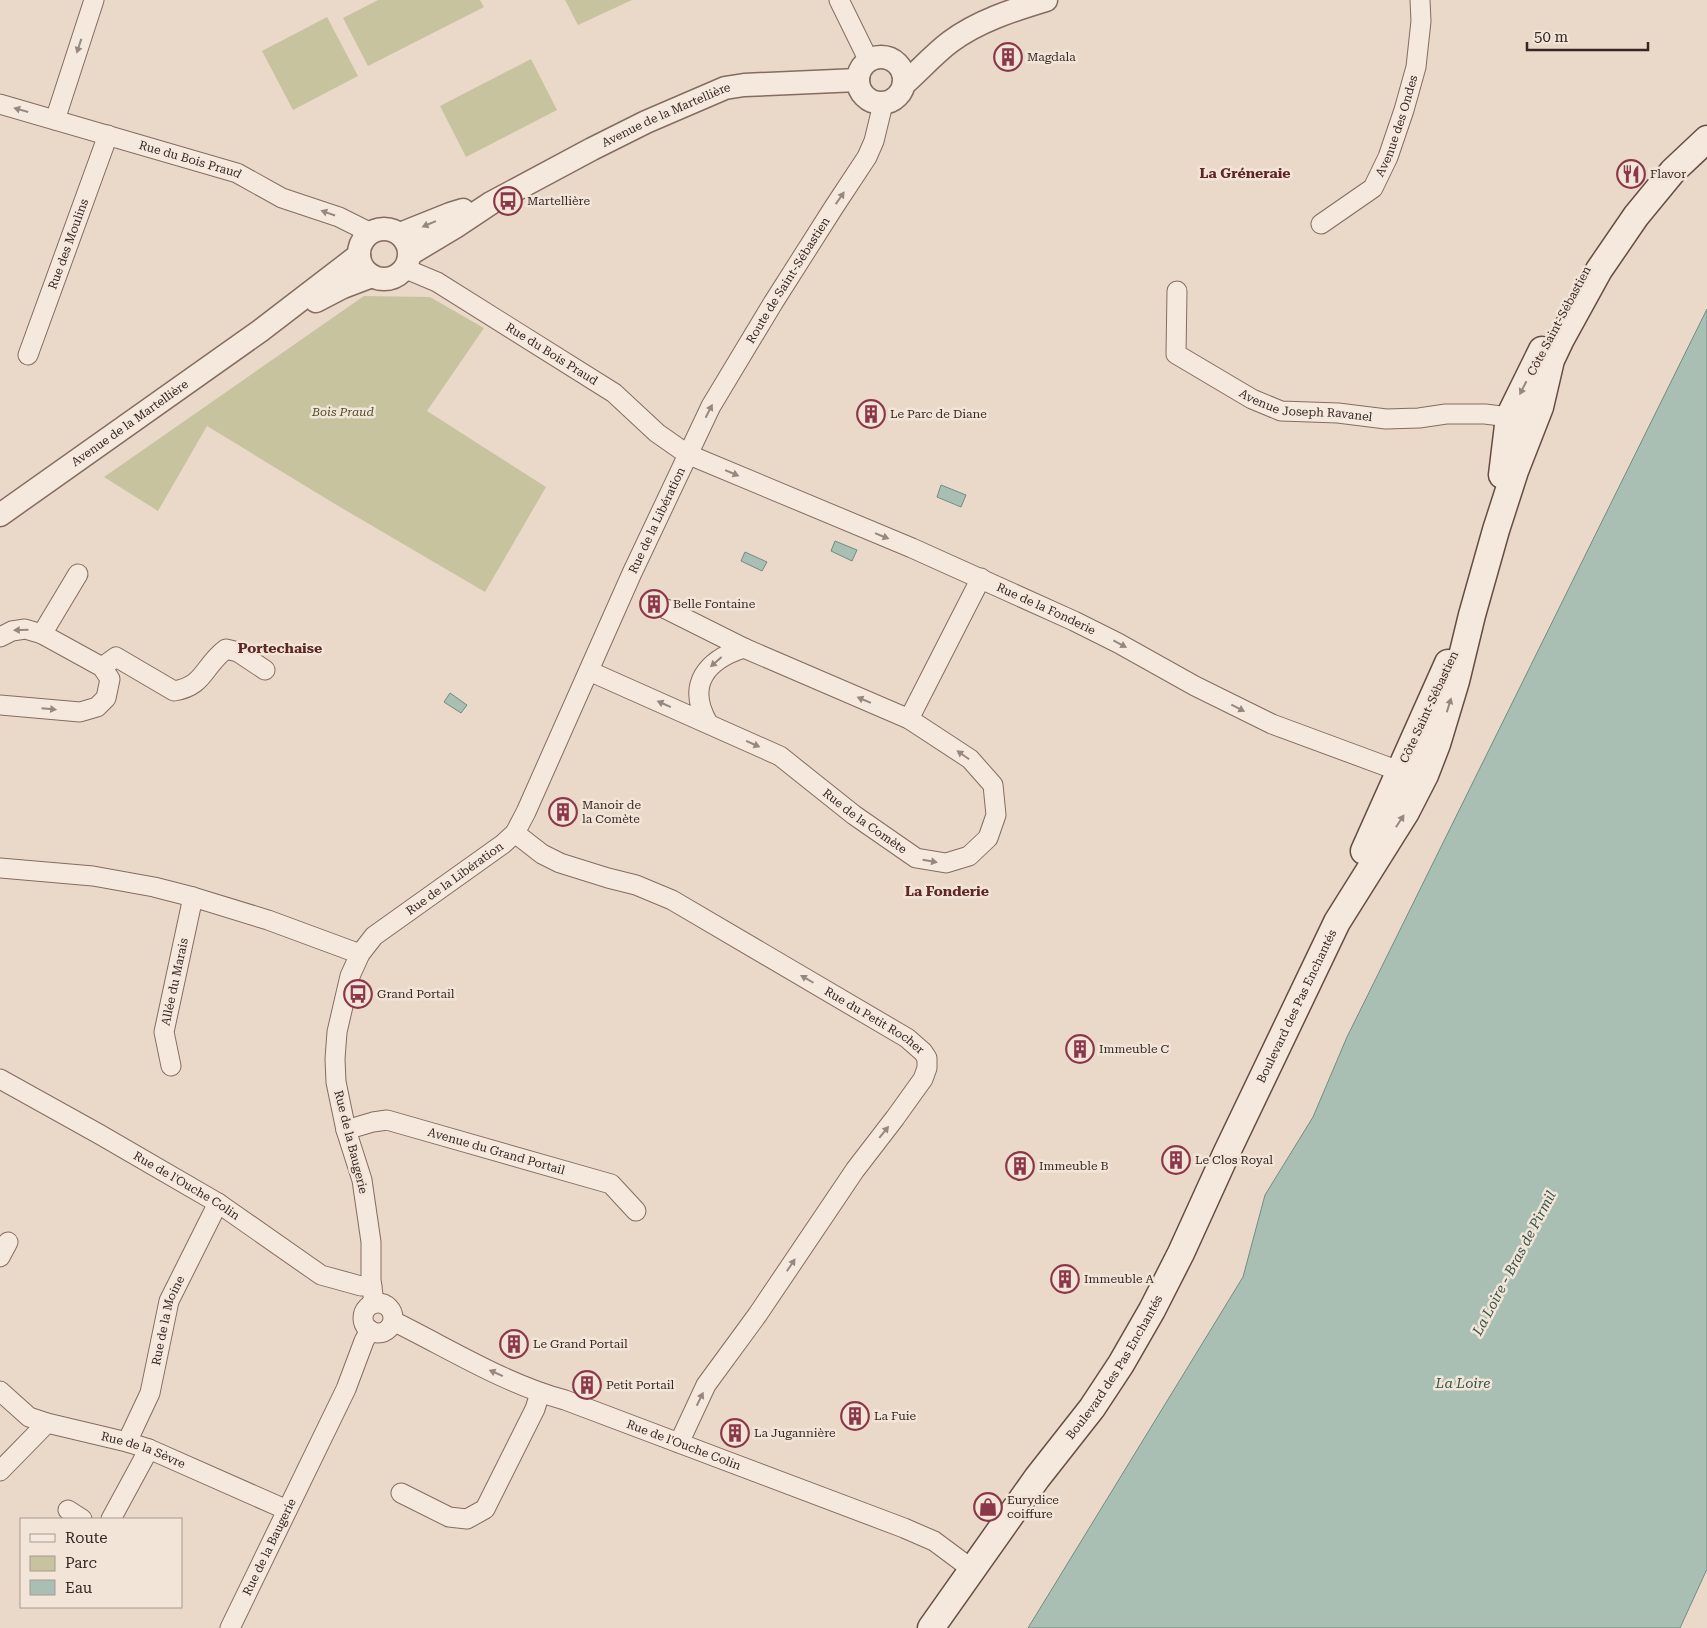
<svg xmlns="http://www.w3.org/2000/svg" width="1707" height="1628" font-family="'Roboto Serif',serif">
  <rect width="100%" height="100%" fill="#ead9c9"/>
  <!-- green -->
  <path fill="#c7c39e" d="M 378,0 L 480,0 L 484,7 L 368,66 L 343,18 Z
    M 565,0 L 632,0 L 578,25 Z
    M 327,17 L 358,76 L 293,110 L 262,51 Z
    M 531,59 L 557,110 L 466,157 L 440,106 Z
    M 364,296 L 430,297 L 484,328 L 427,411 L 546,487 L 485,592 L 335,504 L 207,426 L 158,511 L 104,477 Z"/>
  <!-- water -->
  <path fill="#aabfb4" stroke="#718c80" d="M 1707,309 L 1707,1569 L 1680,1628 L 1028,1628 L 1243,1277 L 1265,1195 L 1313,1117 L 1347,1037 Z
    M 941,485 L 966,495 L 961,507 L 937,497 Z
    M 835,541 L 857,550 L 852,561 L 831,551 Z
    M 745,552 L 767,562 L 762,571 L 741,561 Z
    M 450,693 L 467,705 L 461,713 L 444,702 Z"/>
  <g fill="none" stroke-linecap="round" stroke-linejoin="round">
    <defs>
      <g id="minor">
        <path d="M 839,0 L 869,61"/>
        <path id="s1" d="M 0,104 L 237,173 L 282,198 L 339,217 L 371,233"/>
        <path d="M 55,120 L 94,0"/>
        <path id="s2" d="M 1321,224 L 1373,188 L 1388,157 L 1404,110 L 1416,67 L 1421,21 L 1420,0"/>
        <path id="s3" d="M 406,269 L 437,282 L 614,393 L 657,433 L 687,454 L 912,548 L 1074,621 L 1118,643 L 1195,686 L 1272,724 L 1399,771"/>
        <path id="s4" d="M 1177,291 L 1176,354 L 1252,399 L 1281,411 L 1338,413 L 1386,419 L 1419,418 L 1446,414 L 1485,414 L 1509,417"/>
        <path id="s5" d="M 28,355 L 108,135"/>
        <path d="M 666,609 L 744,648"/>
        <path d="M 42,634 L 78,574"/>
        <path d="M 0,637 L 12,631 L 25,629 L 42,634 L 102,667 L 110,679 L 106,698 L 97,707 L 80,712 L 0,705"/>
        <path d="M 102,667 L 116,657 L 174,691 C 205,686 203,666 226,649 L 238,652 L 265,670"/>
        <path id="s6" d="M 589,671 L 780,756 L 854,815 L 916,858 L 946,863 L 969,856 L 988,838 L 996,815 L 993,785 L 970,759 L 909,719 L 744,648 C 706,660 686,685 708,723"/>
        <path d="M 909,719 L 981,578"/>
        <path id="s7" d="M 515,833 L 542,854 L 560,863 L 608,878 L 636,885 L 672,900 L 907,1038 L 923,1052 L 927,1058 L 927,1068 L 923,1079 L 895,1118 L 855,1170 L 758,1314 L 706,1385 L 679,1443"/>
        <path d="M 0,868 L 93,876 L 154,887 L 193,897 L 268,920 L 360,954"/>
        <path id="s8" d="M 171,1066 L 164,1032 L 193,897"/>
        <path id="s9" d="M 0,1079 L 99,1134 L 218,1203 L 321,1275 L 361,1286 L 372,1286"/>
        <path id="s10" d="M 346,1130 L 373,1122 L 387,1120 L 611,1184 L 636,1211"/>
        <path d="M 0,1257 L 8,1242"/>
        <path id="s11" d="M 374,1303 L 371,1280 L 371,1242 L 362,1180 L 346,1130 L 336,1082 L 335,1059 L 337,1032 L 350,976 L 360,954 L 374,936 L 503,844 L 515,833 L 526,812 L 632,573 L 711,406 L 773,303 L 834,207 L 867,157 L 874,141 L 883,104"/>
        <circle cx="378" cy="1318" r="15"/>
        <path id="s12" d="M 393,1323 L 399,1324 C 453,1351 506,1384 565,1400 L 904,1528 L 934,1541 L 973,1570"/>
        <path id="s13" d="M 0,1391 L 29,1417 L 47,1423 L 127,1442 L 149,1449 L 287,1510"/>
        <path id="s14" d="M 127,1442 L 150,1393 L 169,1301 L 218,1203"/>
        <path d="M 0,1471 L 47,1423"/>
        <path d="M 401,1493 L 449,1517 L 467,1519 L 485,1509 L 535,1409 L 540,1393"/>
        <path d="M 68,1510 L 82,1519"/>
        <path d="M 111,1519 L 149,1449"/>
        <path id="s15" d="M 230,1628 L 346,1389 L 364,1341 L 370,1330"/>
      </g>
      <g id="tertiary">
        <circle cx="881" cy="80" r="23"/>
        <path d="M 904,84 C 919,71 934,54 950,42 C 978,21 1013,10 1046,0"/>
        <circle cx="384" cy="254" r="25"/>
        <path d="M 400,234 L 450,214 L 463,210"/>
        <path id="s16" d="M 410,254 L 455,227 L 491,203 L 592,149 L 646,122 L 725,88 L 744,85 L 858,80"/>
        <path d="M 316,301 L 343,287 L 372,276"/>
        <path id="s17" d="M 0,515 L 260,331 L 359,255"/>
      </g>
      <g id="secondary">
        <path d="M 1502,475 L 1509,417 L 1542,350"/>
        <path d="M 1364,851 L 1448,663"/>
        <path id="s18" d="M 931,1628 L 1037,1478 L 1092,1408 L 1121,1364 L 1152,1310 L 1181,1253 L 1226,1154 L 1337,922 L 1406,812 L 1425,775 L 1437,744 L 1456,681 L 1472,615 L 1496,530 L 1515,471 L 1540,407 L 1551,360 L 1561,339 L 1599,270 L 1636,216 L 1673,171 L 1707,139"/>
      </g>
    </defs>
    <!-- minor casing -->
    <use href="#minor" stroke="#846c60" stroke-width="21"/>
    <!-- tertiary casing -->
    <use href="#tertiary" stroke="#846c60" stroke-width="25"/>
    <!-- secondary casing -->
    <use href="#secondary" stroke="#664d43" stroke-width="29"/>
    <!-- minor -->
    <use href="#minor" stroke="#f5e8dc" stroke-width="19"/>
    <!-- tertiary -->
    <use href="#tertiary" stroke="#f5e8dc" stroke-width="22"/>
    <!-- secondary -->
    <use href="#secondary" stroke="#f5e8dc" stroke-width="26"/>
  </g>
  <!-- one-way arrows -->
  <defs><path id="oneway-solid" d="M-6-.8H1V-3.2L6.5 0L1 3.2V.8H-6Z" transform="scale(1.25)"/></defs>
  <g fill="#96887f">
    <use href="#oneway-solid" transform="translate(79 46) rotate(108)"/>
    <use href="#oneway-solid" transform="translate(21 110) rotate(-164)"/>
    <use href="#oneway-solid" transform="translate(840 198) rotate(-55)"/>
    <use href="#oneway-solid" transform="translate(328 213) rotate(-161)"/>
    <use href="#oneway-solid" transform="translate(429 224) rotate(157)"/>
    <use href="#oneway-solid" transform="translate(1523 388) rotate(117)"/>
    <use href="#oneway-solid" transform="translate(709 411) rotate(-63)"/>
    <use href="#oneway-solid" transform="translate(732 473) rotate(23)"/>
    <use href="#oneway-solid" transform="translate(882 536) rotate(22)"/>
    <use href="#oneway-solid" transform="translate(21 630) rotate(178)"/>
    <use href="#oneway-solid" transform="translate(1120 644) rotate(28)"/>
    <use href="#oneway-solid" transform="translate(716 662) rotate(139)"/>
    <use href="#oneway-solid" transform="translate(864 700) rotate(-157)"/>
    <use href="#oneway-solid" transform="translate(664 704) rotate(-156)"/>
    <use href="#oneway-solid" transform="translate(1449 705) rotate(-73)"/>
    <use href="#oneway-solid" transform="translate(1238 708) rotate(27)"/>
    <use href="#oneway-solid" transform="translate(49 709) rotate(5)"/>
    <use href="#oneway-solid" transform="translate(753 744) rotate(24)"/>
    <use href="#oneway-solid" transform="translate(963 755) rotate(-145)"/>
    <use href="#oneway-solid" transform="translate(1400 821) rotate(-57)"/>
    <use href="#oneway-solid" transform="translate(930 861) rotate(10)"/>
    <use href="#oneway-solid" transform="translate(807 979) rotate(-150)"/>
    <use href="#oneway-solid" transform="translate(884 1132) rotate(-51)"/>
    <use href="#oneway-solid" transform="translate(791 1265) rotate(-56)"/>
    <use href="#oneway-solid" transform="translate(496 1373) rotate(-156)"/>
    <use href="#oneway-solid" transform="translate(700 1399) rotate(-64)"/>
  </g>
  <!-- icons -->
  <defs>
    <symbol id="building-ring" viewBox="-11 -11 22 22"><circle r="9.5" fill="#f2e5d8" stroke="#8c3749" stroke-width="1.5"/><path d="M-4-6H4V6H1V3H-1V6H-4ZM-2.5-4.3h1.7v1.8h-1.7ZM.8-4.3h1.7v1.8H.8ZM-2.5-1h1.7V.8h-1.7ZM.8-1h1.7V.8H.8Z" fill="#8c3749"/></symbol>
    <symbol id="restaurant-ring" viewBox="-11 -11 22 22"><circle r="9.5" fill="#f2e5d8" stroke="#8c3749" stroke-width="1.5"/><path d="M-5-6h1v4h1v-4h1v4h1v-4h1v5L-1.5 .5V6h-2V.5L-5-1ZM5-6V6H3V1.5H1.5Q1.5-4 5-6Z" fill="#8c3749"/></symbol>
    <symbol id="bus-ring" viewBox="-11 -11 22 22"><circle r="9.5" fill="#f2e5d8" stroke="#8c3749" stroke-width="1.5"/><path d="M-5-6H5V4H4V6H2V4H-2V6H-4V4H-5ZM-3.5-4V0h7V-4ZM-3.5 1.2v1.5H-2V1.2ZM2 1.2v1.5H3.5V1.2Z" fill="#8c3749"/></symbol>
    <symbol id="shop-ring" viewBox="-11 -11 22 22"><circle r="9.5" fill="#f2e5d8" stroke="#8c3749" stroke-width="1.5"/><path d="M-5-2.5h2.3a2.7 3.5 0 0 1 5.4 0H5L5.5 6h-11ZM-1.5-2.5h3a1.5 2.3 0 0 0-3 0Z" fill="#8c3749"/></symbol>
  </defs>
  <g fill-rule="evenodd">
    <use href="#building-ring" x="992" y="41" width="32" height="32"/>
    <use href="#restaurant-ring" x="1615" y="158" width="32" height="32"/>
    <use href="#bus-ring" x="492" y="185" width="32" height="32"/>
    <use href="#building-ring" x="855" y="398" width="32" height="32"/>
    <use href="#building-ring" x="638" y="588" width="32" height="32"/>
    <use href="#building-ring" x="547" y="796" width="32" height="32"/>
    <use href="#bus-ring" x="342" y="978" width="32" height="32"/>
    <use href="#building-ring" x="1064" y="1033" width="32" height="32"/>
    <use href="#building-ring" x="1160" y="1144" width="32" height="32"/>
    <use href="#building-ring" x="1004" y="1150" width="32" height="32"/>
    <use href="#building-ring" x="1049" y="1263" width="32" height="32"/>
    <use href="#building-ring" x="498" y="1328" width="32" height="32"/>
    <use href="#building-ring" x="571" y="1369" width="32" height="32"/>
    <use href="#building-ring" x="839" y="1400" width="32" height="32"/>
    <use href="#building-ring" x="719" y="1417" width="32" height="32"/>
    <use href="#shop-ring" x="972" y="1491" width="32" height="32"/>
  </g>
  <g text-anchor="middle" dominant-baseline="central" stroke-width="5" stroke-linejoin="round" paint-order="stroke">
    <!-- poi labels -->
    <g font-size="12" fill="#362722" stroke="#f2e5d8" text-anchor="start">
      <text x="1027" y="57">Magdala</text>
      <text x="1650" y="174">Flavor</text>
      <text x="527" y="201">Martellière</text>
      <text x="890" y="414">Le Parc de Diane</text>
      <text x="673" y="604">Belle Fontaine</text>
      <text x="582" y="805">Manoir de<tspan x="582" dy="14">la Comète</tspan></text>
      <text x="377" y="994">Grand Portail</text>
      <text x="1099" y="1049">Immeuble C</text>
      <text x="1195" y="1160">Le Clos Royal</text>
      <text x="1039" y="1166">Immeuble B</text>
      <text x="1084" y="1279">Immeuble A</text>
      <text x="533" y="1344">Le Grand Portail</text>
      <text x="606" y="1385">Petit Portail</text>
      <text x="874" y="1416">La Fuie</text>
      <text x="754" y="1433">La Jugannière</text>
      <text x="1007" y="1500">Eurydice<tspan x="1007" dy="14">coiffure</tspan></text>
    </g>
    <!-- street labels -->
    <g font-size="12" fill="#362722" stroke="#f2e5d8">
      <text stroke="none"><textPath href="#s16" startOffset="292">Avenue de la Martellière</textPath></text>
      <text stroke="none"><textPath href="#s2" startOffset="130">Avenue des Ondes</textPath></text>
      <text stroke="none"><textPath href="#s1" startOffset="198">Rue du Bois Praud</textPath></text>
      <text stroke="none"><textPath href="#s5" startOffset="118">Rue des Moulins</textPath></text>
      <text stroke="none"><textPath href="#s11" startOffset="1172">Route de Saint-Sébastien</textPath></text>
      <text transform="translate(1559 321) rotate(-62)">Côte Saint-Sébastien</text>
      <text stroke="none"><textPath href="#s3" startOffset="169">Rue du Bois Praud</textPath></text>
      <text stroke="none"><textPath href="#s4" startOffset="206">Avenue Joseph Ravanel</textPath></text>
      <text stroke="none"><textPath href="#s17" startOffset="159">Avenue de la Martellière</textPath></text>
      <text stroke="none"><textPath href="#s11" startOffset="898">Rue de la Libération</textPath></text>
      <text stroke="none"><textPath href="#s3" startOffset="729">Rue de la Fonderie</textPath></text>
      <text transform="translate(1429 707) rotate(-65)">Côte Saint-Sébastien</text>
      <text stroke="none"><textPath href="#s6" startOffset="316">Rue de la Comète</textPath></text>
      <text stroke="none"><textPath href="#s11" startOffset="479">Rue de la Libération</textPath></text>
      <text stroke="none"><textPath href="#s8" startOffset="86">Allée du Marais</textPath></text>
      <text stroke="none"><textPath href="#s18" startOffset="724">Boulevard des Pas Enchantés</textPath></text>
      <text stroke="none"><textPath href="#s7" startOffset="408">Rue du Petit Rocher</textPath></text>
      <text transform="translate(351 1142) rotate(76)">Rue de la Baugerie</text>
      <text stroke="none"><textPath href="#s10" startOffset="156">Avenue du Grand Portail</textPath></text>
      <text stroke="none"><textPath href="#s9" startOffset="215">Rue de l'Ouche Colin</textPath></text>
      <text stroke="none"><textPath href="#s14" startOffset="129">Rue de la Moine</textPath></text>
      <text stroke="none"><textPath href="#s18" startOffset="319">Boulevard des Pas Enchantés</textPath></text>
      <text stroke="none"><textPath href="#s12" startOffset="316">Rue de l'Ouche Colin</textPath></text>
      <text stroke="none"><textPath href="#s13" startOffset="158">Rue de la Sèvre</textPath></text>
      <text stroke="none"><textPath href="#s15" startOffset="90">Rue de la Baugerie</textPath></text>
    </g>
    <!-- park labels -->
    <g font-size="12" font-style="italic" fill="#4f502b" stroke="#f2e5d8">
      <text x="343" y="412">Bois Praud</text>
    </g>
    <!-- neighbourhood labels -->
    <g font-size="14" font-weight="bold" fill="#5e2626" stroke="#f2e5d8">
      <text x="1245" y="173">La Gréneraie</text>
      <text x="280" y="648">Portechaise</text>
      <text x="947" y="891">La Fonderie</text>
    </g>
    <!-- water labels -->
    <g font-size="14" font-style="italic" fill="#33544b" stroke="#f2e5d8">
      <text transform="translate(1514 1263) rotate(-62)">La Loire - Bras de Pirmil</text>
      <text x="1463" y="1383">La Loire</text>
    </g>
  </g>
  <!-- legend -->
  <rect x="20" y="1518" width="162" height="90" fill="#f2e5d8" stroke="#a7998f"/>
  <rect x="30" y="1534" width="25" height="8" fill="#f5e8dc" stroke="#a7998f"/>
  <text x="65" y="1543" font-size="15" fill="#362722">Route</text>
  <rect x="30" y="1556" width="25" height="15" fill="#c7c39e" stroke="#a7998f"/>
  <text x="65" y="1568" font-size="15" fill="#362722">Parc</text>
  <rect x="30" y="1580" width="25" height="15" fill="#aabfb4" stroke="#a7998f"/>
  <text x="65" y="1593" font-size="15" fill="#362722">Eau</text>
  <!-- scale -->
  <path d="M1527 42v8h121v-8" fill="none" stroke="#362722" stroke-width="2.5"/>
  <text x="1534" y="42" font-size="15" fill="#362722" stroke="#f2e5d8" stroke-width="4" paint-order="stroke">50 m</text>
</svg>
